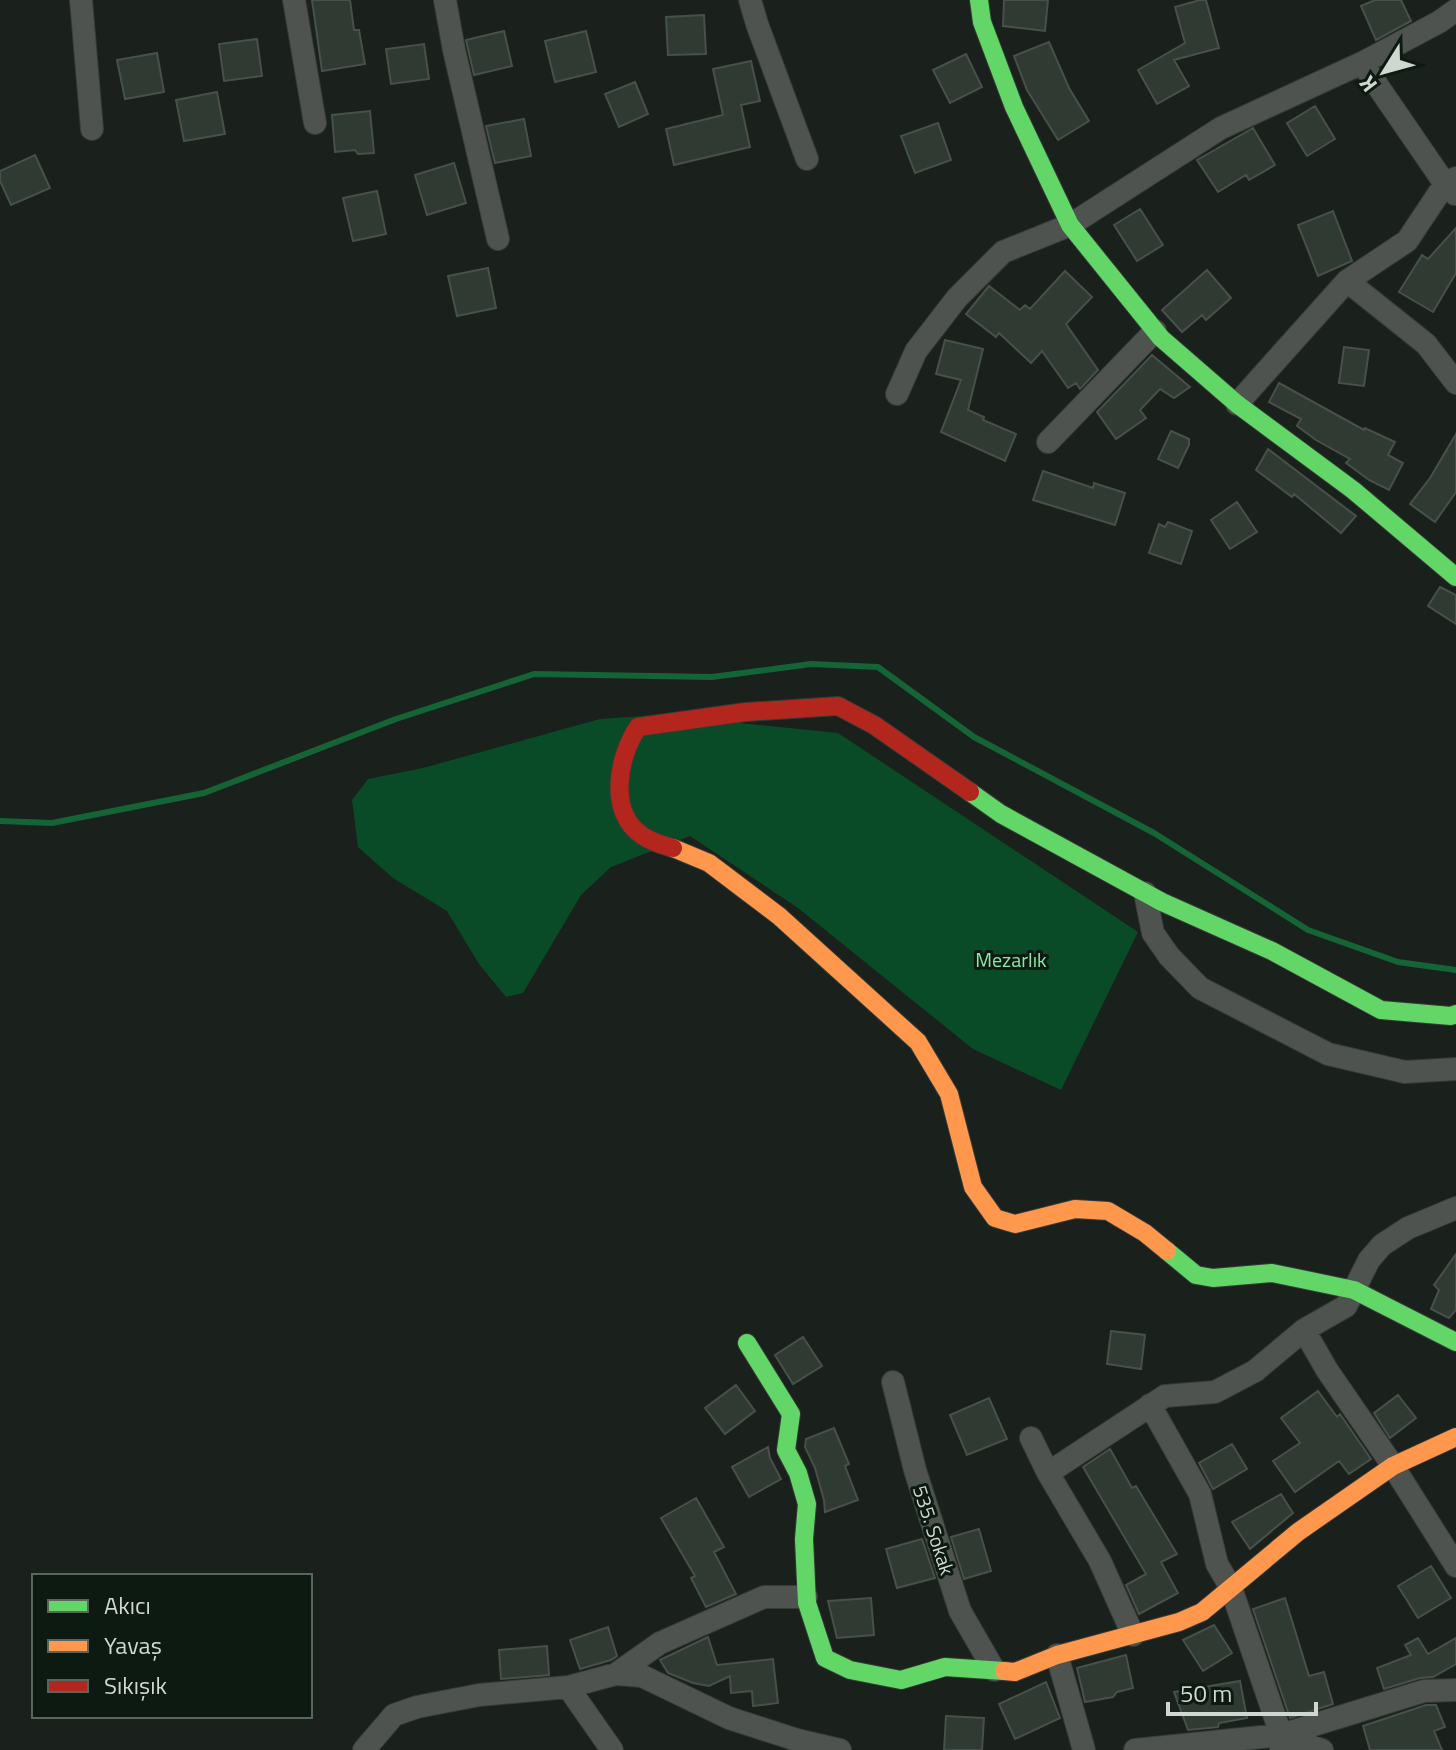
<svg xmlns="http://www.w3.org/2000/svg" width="1456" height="1750" font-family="'Titillium Web',sans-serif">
  <rect width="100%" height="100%" fill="#1a201b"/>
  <!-- green -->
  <path fill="#0a4b27" d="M 659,715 L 838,733 L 1138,932 L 1061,1090 L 973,1049 L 798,908 L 690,836 L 611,867 L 581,895 L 523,993 L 506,997 L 479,964 L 447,911 L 393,878 L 358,847 L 352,800 L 368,779 L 423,768 L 600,719 Z"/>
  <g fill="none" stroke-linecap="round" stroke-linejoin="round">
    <!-- stream -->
    <path stroke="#146436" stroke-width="6" d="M 0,821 L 52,823 L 204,793 L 396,719 L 534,674 L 712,677 L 811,664 L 878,667 L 974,737 L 1154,833 L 1308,930 L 1398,962 L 1456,970"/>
  </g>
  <!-- building -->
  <path fill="#2f3a32" stroke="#494f4a" stroke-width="2" d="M 312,0 L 350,0 L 354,30 L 359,30 L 365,64 L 322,71 Z
    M 1004,0 L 1048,0 L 1045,31 L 1003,26 Z
    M 1200,0 L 1206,0 L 1219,48 L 1174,60 L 1189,86 L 1157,104 L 1138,70 L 1185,43 L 1175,7 Z
    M 1375,0 L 1401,0 L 1411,21 L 1376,40 L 1361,6 Z
    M 704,15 L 706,54 L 668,55 L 666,17 Z
    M 504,31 L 512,66 L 474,75 L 466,40 Z
    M 586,31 L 596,72 L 555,82 L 545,41 Z
    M 257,39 L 262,76 L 224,81 L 219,44 Z
    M 1049,42 L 1069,88 L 1089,121 L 1058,140 L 1027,90 L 1014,56 Z
    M 424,44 L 429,79 L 391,84 L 386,49 Z
    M 157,53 L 164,92 L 125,99 L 117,60 Z
    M 966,54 L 982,87 L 950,103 L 933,70 Z
    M 751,61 L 760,101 L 741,105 L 750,147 L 674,165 L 666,129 L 723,115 L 713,69 Z
    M 635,82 L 648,114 L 619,127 L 605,94 Z
    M 217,92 L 225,134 L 184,141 L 176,100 Z
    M 1315,106 L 1335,139 L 1307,156 L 1287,123 Z
    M 370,111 L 374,153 L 358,154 L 355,150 L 335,152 L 332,115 Z
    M 524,119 L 531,156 L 495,163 L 486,126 Z
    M 938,123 L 951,160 L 915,173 L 901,136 Z
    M 1253,128 L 1275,165 L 1249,180 L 1246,175 L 1218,192 L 1197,160 Z
    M 35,155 L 50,188 L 11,205 L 0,181 L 0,171 Z
    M 454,163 L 466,203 L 427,215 L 415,175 Z
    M 377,191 L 386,234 L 353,241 L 343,198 Z
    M 1140,209 L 1163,245 L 1137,261 L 1114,225 Z
    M 1333,211 L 1352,261 L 1318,276 L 1298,225 Z
    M 1456,228 L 1456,273 L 1433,312 L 1399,292 L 1422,255 L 1428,259 Z
    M 488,268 L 496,308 L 457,316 L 448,276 Z
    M 1207,270 L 1231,298 L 1206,320 L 1202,315 L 1182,332 L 1162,310 Z
    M 1065,271 L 1092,297 L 1066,324 L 1098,370 L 1080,389 L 1076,383 L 1068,388 L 1042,351 L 1031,363 L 999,333 L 996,337 L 966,314 L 989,286 L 1020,310 L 1025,305 L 1030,309 Z
    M 945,340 L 983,349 L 968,410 L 984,417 L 983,420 L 1016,434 L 1005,461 L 941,432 L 961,380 L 936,374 Z
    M 1344,347 L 1369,350 L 1364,386 L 1339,383 Z
    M 1152,355 L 1190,387 L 1174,398 L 1160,389 L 1140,410 L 1146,418 L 1116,439 L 1097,412 Z
    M 1279,383 L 1364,430 L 1365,428 L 1395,442 L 1388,455 L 1403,463 L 1389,490 L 1369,480 L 1346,463 L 1350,459 L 1316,440 L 1297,426 L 1301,419 L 1269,402 Z
    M 1171,431 L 1189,439 L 1189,445 L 1178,468 L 1158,459 Z
    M 1456,434 L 1456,492 L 1435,522 L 1410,504 L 1430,478 Z
    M 1268,449 L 1356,516 L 1341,533 L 1294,494 L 1292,497 L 1256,470 Z
    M 1043,471 L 1093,488 L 1094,483 L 1125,493 L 1115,525 L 1033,500 Z
    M 1237,502 L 1257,532 L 1230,549 L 1211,520 Z
    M 1168,522 L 1192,531 L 1181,564 L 1149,553 L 1159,524 L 1165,527 Z
    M 1440,587 L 1456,595 L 1456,624 L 1428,606 Z
    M 1456,1254 L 1456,1310 L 1449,1318 L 1431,1309 L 1439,1290 L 1434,1285 Z
    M 1111,1331 L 1145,1335 L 1141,1369 L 1107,1364 Z
    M 803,1337 L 822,1366 L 793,1384 L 775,1355 Z
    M 736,1385 L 755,1411 L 725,1434 L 705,1408 Z
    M 1318,1391 L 1337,1417 L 1340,1414 L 1371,1459 L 1349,1474 L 1339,1461 L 1295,1492 L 1273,1461 L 1300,1443 L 1281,1418 Z
    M 1398,1395 L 1416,1418 L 1390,1438 L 1374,1413 Z
    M 989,1398 L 1007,1439 L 967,1455 L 950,1415 Z
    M 834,1428 L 849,1464 L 845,1466 L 858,1500 L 825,1512 L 824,1500 L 815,1468 L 805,1447 L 806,1439 Z
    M 1232,1444 L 1247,1469 L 1213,1489 L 1199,1463 Z
    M 768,1447 L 770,1458 L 781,1479 L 749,1497 L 732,1467 Z
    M 1110,1449 L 1132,1488 L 1136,1486 L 1177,1554 L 1161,1562 L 1178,1593 L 1139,1614 L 1126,1585 L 1146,1574 L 1083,1467 Z
    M 1281,1494 L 1293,1513 L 1250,1549 L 1232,1522 Z
    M 696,1498 L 724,1547 L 714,1552 L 736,1594 L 706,1607 L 691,1578 L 695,1576 L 661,1518 Z
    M 979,1529 L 991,1571 L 964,1579 L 951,1537 Z
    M 922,1539 L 935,1578 L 897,1588 L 886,1549 Z
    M 1431,1566 L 1451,1598 L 1418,1618 L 1398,1586 Z
    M 871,1598 L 874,1635 L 837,1638 L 828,1601 Z
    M 1285,1598 L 1309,1676 L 1324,1672 L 1333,1704 L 1290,1718 L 1253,1609 Z
    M 1214,1625 L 1232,1653 L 1203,1671 L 1183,1640 Z
    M 608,1627 L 617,1656 L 611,1660 L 580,1669 L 570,1640 Z
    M 708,1637 L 717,1665 L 773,1659 L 778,1703 L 753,1706 L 752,1691 L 731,1693 L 730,1676 L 709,1686 L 693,1683 L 668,1673 L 660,1660 Z
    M 1418,1638 L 1428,1654 L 1456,1638 L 1456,1664 L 1433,1677 L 1420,1678 L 1384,1689 L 1377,1668 L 1411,1655 L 1405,1645 Z
    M 547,1646 L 549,1675 L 501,1679 L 499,1650 Z
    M 1126,1655 L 1133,1688 L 1117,1692 L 1113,1697 L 1085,1702 L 1077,1668 Z
    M 1240,1681 L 1247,1718 L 1219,1723 L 1218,1727 L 1188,1730 L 1174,1692 Z
    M 1046,1682 L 1060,1718 L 1015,1739 L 999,1704 Z
    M 1426,1705 L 1436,1705 L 1445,1727 L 1434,1731 L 1442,1750 L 1370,1750 L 1363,1726 Z
    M 946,1716 L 984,1718 L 982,1750 L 944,1750 Z"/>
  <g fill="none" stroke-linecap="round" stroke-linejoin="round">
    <defs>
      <path id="street" d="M 81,0 L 92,129
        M 294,0 L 315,123
        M 445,0 L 454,50 L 498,239
        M 750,0 L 757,24 L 807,159
        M 1362,63 L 1445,184 L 1455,194
        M 1347,281 L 1426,344 L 1456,383
        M 897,394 L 916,351 L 957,298 L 1003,252 L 1070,225 L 1221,128 L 1362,63 L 1439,22 L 1456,10
        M 1237,404 L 1347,281 L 1407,241 L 1445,184 L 1456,178
        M 1048,442 L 1155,331
        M 1145,893 L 1153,933 L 1169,956 L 1200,988 L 1328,1054 L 1405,1072 L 1456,1069
        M 1304,1330 L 1327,1370 L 1393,1466 L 1456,1566
        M 893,1382 L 915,1470 L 960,1611 L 994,1670
        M 1150,1405 L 1200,1494 L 1217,1564 L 1231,1588 L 1281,1735 L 1281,1750
        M 1031,1438 L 1048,1473 L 1100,1561 L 1133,1635
        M 1048,1473 L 1165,1396 L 1215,1392 L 1255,1371 L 1304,1330 L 1346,1306 L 1369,1260 L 1382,1245 L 1408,1228 L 1456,1208
        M 1057,1655 L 1084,1750
        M 616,1674 L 660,1643 L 764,1597 L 806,1597
        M 568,1687 L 612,1750
        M 1281,1735 L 1322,1750
        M 364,1750 L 394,1715 L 417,1707 L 479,1695 L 568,1687 L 616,1674 L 642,1676 L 729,1718 L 797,1740 L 840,1750
        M 1135,1750 L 1281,1735 L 1424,1691 L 1456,1690"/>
      <path id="fast" d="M 979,0 L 982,22 L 1014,107 L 1070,225 L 1161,338 L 1237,404 L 1353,490 L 1456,577
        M 970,792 L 1001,814 L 1162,902 L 1272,951 L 1381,1010 L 1451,1016 L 1456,1014
        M 1167,1251 L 1196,1275 L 1213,1278 L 1272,1273 L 1354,1290 L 1456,1342
        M 747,1343 L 791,1414 L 786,1450 L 798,1473 L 807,1504 L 804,1539 L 807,1603 L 825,1658 L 850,1670 L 901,1680 L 945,1667 L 1004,1671"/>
      <path id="slow" d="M 673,848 L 709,863 L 779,916 L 918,1042 L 949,1094 L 973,1187 L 995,1218 L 1015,1224 L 1075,1209 L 1108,1211 L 1145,1233 L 1167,1251
        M 1004,1671 L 1015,1672 L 1057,1655 L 1179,1622 L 1202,1612 L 1298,1532 L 1393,1466 L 1456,1437"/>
      <path id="jam" d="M 673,848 C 663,845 651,842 643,836 C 607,813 618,757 638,727 L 746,712 L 838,706 L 874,725 L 970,792"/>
    </defs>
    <!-- street casing -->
    <use href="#street" stroke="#353b36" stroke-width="24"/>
    <!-- fast casing -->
    <use href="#fast" stroke="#353b36" stroke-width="20"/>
    <!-- slow casing -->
    <use href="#slow" stroke="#353b36" stroke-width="20"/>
    <!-- jam casing -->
    <use href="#jam" stroke="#353b36" stroke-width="20"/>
    <!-- street -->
    <use href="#street" stroke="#4e534f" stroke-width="22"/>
    <!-- fast -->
    <use href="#fast" stroke="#63d668" stroke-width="18"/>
    <!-- slow -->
    <use href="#slow" stroke="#ff974d" stroke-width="18"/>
    <!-- jam -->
    <use href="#jam" stroke="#b3261e" stroke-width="18"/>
  </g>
  <g text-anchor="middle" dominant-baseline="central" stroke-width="6" stroke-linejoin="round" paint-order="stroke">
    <!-- park labels -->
    <g font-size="20" fill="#80eba2" stroke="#0d1a11">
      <text x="1011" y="959">Mezarlık</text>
    </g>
    <!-- street labels -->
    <g font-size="20" fill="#ced7d0" stroke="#0d1a11">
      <text transform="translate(934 1530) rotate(72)">535. Sokak</text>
    </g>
  </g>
  <!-- legend -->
  <rect x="32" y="1574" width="280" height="144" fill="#0d1a11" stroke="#5a665d" stroke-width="2"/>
  <rect x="48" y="1600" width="40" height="12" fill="#63d668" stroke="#5a665d" stroke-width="2"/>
  <text x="104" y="1614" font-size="24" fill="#ced7d0">Akıcı</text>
  <rect x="48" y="1640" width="40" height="12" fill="#ff974d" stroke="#5a665d" stroke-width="2"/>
  <text x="104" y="1654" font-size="24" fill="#ced7d0">Yavaş</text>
  <rect x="48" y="1680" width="40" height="12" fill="#b3261e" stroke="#5a665d" stroke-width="2"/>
  <text x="104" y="1694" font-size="24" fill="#ced7d0">Sıkışık</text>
  <!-- north arrow -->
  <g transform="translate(1384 72) rotate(233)" stroke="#0d1a11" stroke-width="6" paint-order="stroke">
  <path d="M0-6L14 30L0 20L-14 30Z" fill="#ced7d0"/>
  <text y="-12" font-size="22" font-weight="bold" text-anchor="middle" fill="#ced7d0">K</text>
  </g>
  <!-- scale -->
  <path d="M1168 1702v12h148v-12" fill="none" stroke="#ced7d0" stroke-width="4"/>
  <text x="1180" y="1702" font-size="24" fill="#ced7d0" stroke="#0d1a11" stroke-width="6" paint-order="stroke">50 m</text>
</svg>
